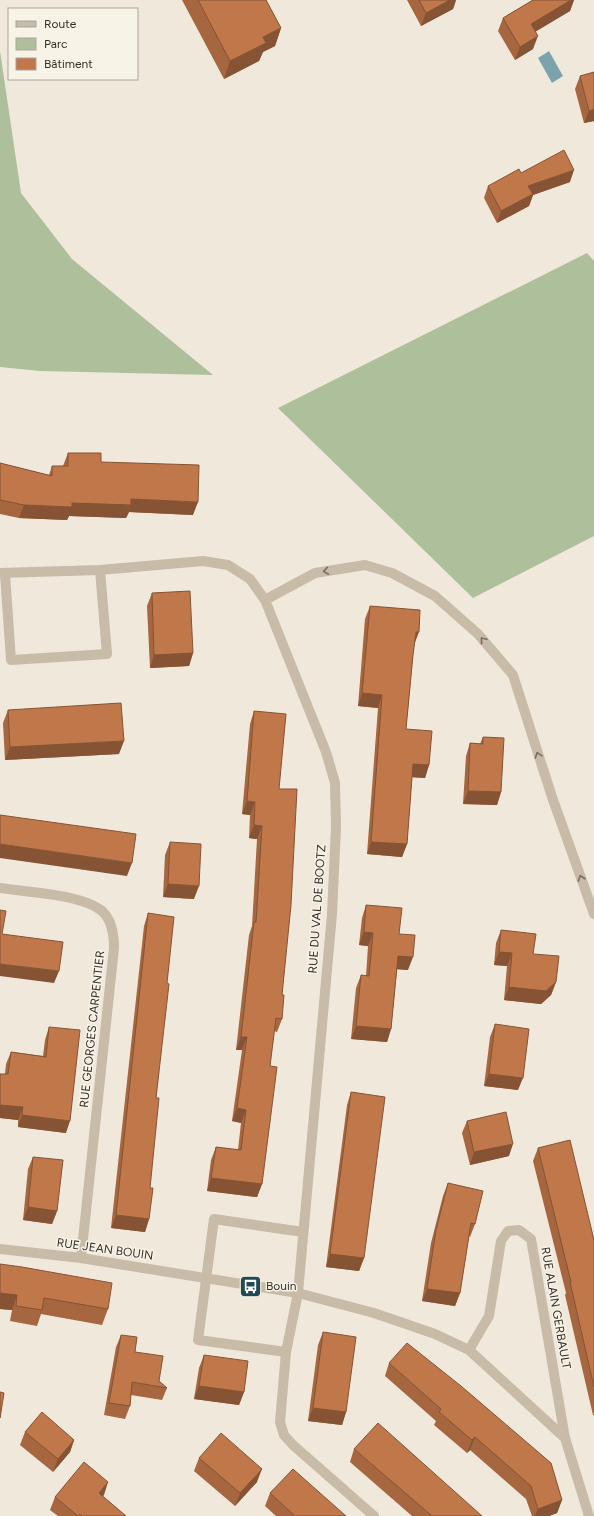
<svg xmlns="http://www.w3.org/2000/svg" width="594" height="1516" font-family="Figtree,sans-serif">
  <rect width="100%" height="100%" fill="#f0e9db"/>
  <!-- green -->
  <path fill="#aebf9c" d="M 0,51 L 21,193 L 72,259 L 213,375 L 40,371 L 0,367 Z
    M 587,253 L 594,261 L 594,536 L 473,598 L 278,408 Z"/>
  <!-- water -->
  <path fill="#7ca3ac" d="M 549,51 L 563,76 L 552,83 L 538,58 Z"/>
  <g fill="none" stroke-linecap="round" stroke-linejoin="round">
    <!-- minor -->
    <path stroke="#c8bba8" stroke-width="10" d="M 0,573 L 100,570 L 203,561 L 228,565 L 250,579 L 265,600 L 326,752 L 335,783 L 336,827 L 332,914 L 298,1293 L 286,1352 L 280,1422 L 284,1435 L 293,1445 L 374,1516
      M 5,574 L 11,660 L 107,654 L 100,570
      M 265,600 L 315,573 L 365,565 L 392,573 L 435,596 L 478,634 L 513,675 L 552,797 L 594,914
      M 0,888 C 27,892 81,894 102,911 C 112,920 114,935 114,948 L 81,1258
      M 0,1249 L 81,1258 L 298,1293 L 374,1313 L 435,1334 L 469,1350 L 565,1438 L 589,1516
      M 469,1350 L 489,1316 L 501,1241 L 508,1231 L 519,1230 L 531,1239 L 565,1438
      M 286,1352 L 198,1340 L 214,1219 L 303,1232"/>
  </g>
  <!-- wall -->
  <path fill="#a56640" d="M 182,0 L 266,0 L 281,28 L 275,46 L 263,52 L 259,61 L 224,79 Z
    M 407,0 L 456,0 L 453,9 L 421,26 Z
    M 533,0 L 574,0 L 570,11 L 535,32 L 533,49 L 515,60 L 498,31 L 503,18 Z
    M 580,76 L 594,121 L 584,123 L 575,89 Z
    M 521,173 L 570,182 L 533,195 L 529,206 L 497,223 L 484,198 L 488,186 Z
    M 68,453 L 101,462 L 193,515 L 129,512 L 126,518 L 69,516 L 67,520 L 19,518 L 0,514 L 0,463 L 49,475 L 52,466 L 63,466 Z
    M 152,593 L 193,653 L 189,666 L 150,668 L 147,606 Z
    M 370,606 L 414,645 L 413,655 L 406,729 L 429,765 L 425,778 L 412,777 L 407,844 L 402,857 L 367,854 L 378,708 L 358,706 L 365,619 Z
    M 8,710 L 119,754 L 5,760 L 3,723 Z
    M 254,711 L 279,789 L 282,995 L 282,1019 L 277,1032 L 274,1031 L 270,1066 L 262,1184 L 257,1197 L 207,1191 L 211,1160 L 216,1147 L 238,1150 L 241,1123 L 232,1121 L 242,1050 L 236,1050 L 249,935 L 252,926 L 257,839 L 249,838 L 250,815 L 242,814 L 250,724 Z
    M 483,737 L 501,792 L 497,805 L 463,804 L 466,756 L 470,743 L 480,744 Z
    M 170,842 L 194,899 L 163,897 L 165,855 Z
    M 366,905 L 399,934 L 408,970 L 397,969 L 391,1029 L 387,1042 L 351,1039 L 356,988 L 361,975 L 366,976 L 368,946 L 359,945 L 362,918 Z
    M 148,913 L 167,983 L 156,1098 L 150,1188 L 149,1219 L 145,1232 L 111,1228 L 144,926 Z
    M 501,930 L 533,954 L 556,982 L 551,995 L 541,1004 L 504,1000 L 507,966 L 494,965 L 496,943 Z
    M 495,1024 L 518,1090 L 484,1086 L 490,1037 Z
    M 49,1027 L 66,1133 L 18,1127 L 18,1120 L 0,1118 L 0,1074 L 5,1074 L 6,1064 L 11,1052 L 43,1056 L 45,1040 Z
    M 351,1092 L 364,1258 L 359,1271 L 326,1267 L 347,1105 Z
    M 467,1121 L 509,1156 L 470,1165 L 462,1133 Z
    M 538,1148 L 594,1240 L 594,1415 L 593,1415 L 565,1295 L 566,1293 L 533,1161 Z
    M 33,1157 L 57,1211 L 52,1224 L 23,1220 L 28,1169 Z
    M 448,1183 L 475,1224 L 470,1237 L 469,1236 L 460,1293 L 455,1306 L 422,1301 L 431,1243 L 443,1196 Z
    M 0,1264 L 108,1309 L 102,1325 L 41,1314 L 37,1326 L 10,1321 L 12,1310 L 0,1309 Z
    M 323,1332 L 346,1412 L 342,1425 L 308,1421 L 318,1345 Z
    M 121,1335 L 159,1381 L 167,1388 L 162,1400 L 131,1395 L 130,1406 L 125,1419 L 104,1415 L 116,1347 Z
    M 204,1355 L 244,1392 L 239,1405 L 194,1399 L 199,1368 Z
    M 389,1363 L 562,1500 L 557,1513 L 549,1516 L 532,1516 L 526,1499 L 470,1450 L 467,1453 L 434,1425 L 436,1421 L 385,1376 Z
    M 25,1432 L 74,1440 L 70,1452 L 53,1472 L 20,1445 Z
    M 354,1449 L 482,1516 L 412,1516 L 350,1462 Z
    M 199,1458 L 257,1482 L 235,1506 L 194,1471 Z
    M 270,1493 L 346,1516 L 276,1516 L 265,1506 Z
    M 104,1495 L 102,1496 L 126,1516 L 58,1516 L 50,1510 L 55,1497 Z"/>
  <!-- shaded-wall -->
  <path fill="#865334" d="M 450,0 L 456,0 L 453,9 L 421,26 L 426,13 Z
    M 571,0 L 574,0 L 570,11 L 526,37 L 531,24 Z
    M 281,28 L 275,46 L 263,52 L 259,61 L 224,79 L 230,61 L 263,37 Z
    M 538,36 L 533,49 L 515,60 L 520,47 Z
    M 594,109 L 594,121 L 584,123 L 589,111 Z
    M 574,170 L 570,182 L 533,195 L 529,206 L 497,223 L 501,211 L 528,186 Z
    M 131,499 L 198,502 L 193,515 L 129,512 L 126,518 L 69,516 L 67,520 L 19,518 L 24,505 Z
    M 416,632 L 419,632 L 414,645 Z
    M 193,653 L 189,666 L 150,668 L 154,655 Z
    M 362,693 L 382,695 L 378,708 L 358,706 Z
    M 124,741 L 119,754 L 5,760 L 10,747 Z
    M 413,764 L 429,765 L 425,778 L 408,777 Z
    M 468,791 L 501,792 L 497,805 L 463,804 Z
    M 247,801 L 255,802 L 250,815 L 242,814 Z
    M 254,825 L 262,826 L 257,839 L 249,838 Z
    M 371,842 L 407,844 L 402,857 L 367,854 Z
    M 0,844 L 132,863 L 127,876 L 0,858 Z
    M 168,884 L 199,886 L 194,899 L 163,897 Z
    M 364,932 L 373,933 L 368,946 L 359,945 Z
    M 499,952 L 512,953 L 507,966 L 494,965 Z
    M 398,956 L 413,957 L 408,970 L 393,969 Z
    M 0,964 L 59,971 L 54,983 L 0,976 Z
    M 556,982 L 551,995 L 541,1004 L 504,1000 L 509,987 Z
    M 356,1026 L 391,1029 L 387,1042 L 351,1039 Z
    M 241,1037 L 247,1037 L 242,1050 L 236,1050 Z
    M 489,1074 L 523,1078 L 518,1090 L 484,1086 Z
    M 0,1105 L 23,1107 L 18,1120 L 0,1118 Z
    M 237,1108 L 246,1110 L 241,1123 L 232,1121 Z
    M 22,1115 L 70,1121 L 66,1133 L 18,1127 Z
    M 513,1144 L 509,1156 L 470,1165 L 474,1152 Z
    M 211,1178 L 262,1184 L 257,1197 L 207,1191 Z
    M 28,1207 L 57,1211 L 52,1224 L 23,1220 Z
    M 116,1215 L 149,1219 L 145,1232 L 111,1228 Z
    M 330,1254 L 364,1258 L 359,1271 L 326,1267 Z
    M 427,1289 L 460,1293 L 455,1306 L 422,1301 Z
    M 0,1293 L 17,1295 L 12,1310 L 0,1309 Z
    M 199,1386 L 244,1392 L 239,1405 L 194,1399 Z
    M 313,1408 L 346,1412 L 342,1425 L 308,1421 Z
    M 475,1437 L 470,1450 L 467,1453 L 472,1440 Z
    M 74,1440 L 70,1452 L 53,1472 L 58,1459 Z
    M 262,1469 L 257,1482 L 235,1506 L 240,1493 Z
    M 108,1482 L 104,1495 L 94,1506 L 99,1493 Z
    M 562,1500 L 557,1513 L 549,1516 L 535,1516 L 538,1509 Z"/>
  <!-- building -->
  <path fill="#c0774a" stroke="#865334" d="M 198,0 L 266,0 L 281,28 L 263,37 L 266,43 L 230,61 Z
    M 419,0 L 450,0 L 426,13 Z
    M 533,0 L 571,0 L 531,24 L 538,36 L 520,47 L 503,18 Z
    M 594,72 L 594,109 L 589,111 L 580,76 Z
    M 564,150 L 574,170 L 528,186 L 533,194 L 501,211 L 488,186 L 519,169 L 521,173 Z
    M 68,453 L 101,453 L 101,462 L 199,465 L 198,502 L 131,499 L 131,505 L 72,503 L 72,507 L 24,505 L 0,500 L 0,463 L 52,476 L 52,466 L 68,466 Z
    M 190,591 L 193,653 L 154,655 L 152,593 Z
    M 370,606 L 420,610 L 419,632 L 416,632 L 413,655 L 406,729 L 432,731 L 429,765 L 413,764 L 407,844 L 371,842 L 382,695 L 362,693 Z
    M 121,703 L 124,741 L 10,747 L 8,710 Z
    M 254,711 L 286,714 L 279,789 L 297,789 L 291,905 L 282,995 L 284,995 L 282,1019 L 276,1018 L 270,1066 L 277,1067 L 262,1184 L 211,1178 L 216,1147 L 241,1150 L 246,1110 L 237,1108 L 247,1037 L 241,1037 L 254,922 L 256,922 L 262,826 L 254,825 L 255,802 L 247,801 Z
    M 483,737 L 504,738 L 501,792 L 468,791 L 470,743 L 483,744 Z
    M 0,815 L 136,834 L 132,863 L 0,844 Z
    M 170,842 L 201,844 L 199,886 L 168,884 Z
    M 366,905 L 402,908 L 399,934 L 415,935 L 413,957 L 398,956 L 391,1029 L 356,1026 L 361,975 L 369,976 L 373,933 L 364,932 Z
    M 0,910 L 6,911 L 2,934 L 63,942 L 59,971 L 0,964 Z
    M 148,913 L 174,917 L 167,983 L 169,984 L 156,1098 L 159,1098 L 150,1188 L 153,1188 L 149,1219 L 116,1215 Z
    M 501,930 L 536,934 L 533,954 L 559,956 L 556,982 L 546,991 L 509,987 L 512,953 L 499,952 Z
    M 495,1024 L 529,1029 L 523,1078 L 489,1074 Z
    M 49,1027 L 80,1030 L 70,1121 L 22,1115 L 23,1107 L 0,1105 L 0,1074 L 8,1074 L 11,1052 L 46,1057 Z
    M 351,1092 L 385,1097 L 364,1258 L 330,1254 Z
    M 506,1112 L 513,1144 L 474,1152 L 467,1121 Z
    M 570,1140 L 594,1240 L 594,1387 L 570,1282 L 571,1282 L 538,1148 Z
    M 33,1157 L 63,1160 L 57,1211 L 28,1207 Z
    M 448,1183 L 483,1191 L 475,1224 L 471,1223 L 460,1293 L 427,1289 L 436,1230 Z
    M 0,1264 L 22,1267 L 112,1283 L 108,1309 L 44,1298 L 42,1310 L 16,1306 L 17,1295 L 0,1293 Z
    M 323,1332 L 356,1337 L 346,1412 L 313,1408 Z
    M 121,1335 L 137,1337 L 135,1352 L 163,1356 L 159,1381 L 167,1388 L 132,1382 L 130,1406 L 109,1403 Z
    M 407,1343 L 461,1386 L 551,1463 L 562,1500 L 538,1509 L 531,1486 L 475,1437 L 472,1440 L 439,1412 L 441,1409 L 389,1363 Z
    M 204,1355 L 248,1361 L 244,1392 L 199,1386 Z
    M 0,1392 L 4,1393 L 0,1418 Z
    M 42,1412 L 74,1440 L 58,1459 L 25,1432 Z
    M 378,1423 L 482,1516 L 432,1516 L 354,1449 Z
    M 221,1433 L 262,1469 L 240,1493 L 199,1458 Z
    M 84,1462 L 108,1482 L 99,1493 L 126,1516 L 82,1516 L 80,1514 L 78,1516 L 55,1497 Z
    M 293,1469 L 346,1516 L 295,1516 L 270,1493 Z"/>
  <!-- one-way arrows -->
  <defs><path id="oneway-chevron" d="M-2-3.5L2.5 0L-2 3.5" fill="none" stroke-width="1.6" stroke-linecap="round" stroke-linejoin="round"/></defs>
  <g stroke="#776d62">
    <use href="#oneway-chevron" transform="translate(326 571) rotate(172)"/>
    <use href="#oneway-chevron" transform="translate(483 640) rotate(-130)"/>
    <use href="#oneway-chevron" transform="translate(538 755) rotate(-108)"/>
    <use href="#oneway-chevron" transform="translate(581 878) rotate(-109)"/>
  </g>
  <!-- icons -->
  <defs>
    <symbol id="bus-square" viewBox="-11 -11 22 22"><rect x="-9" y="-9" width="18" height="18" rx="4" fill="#1f4954" stroke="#f8f3e7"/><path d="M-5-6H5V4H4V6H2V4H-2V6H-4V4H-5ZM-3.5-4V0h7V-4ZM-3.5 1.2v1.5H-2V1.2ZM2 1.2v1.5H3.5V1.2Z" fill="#fff"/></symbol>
  </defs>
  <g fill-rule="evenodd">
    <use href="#bus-square" x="238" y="1274" width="25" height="25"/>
  </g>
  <g text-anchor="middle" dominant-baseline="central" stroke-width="3" stroke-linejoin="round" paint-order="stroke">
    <!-- street labels -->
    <g font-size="12" fill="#352e28" stroke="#f8f3e7">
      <text transform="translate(317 909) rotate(-86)">RUE DU VAL DE BOOTZ</text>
      <text transform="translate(92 1029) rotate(-84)">RUE GEORGES CARPENTIER</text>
      <text transform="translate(105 1249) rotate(8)">RUE JEAN BOUIN</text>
      <text transform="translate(556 1308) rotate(80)">RUE ALAIN GERBAULT</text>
    </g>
    <!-- poi labels -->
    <g font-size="12" fill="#352e28" stroke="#f8f3e7" text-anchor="start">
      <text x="266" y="1286">Bouin</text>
    </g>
  </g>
  <!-- legend -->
  <rect x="8" y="8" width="130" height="72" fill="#f8f3e7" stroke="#aaa49b"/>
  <rect x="16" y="21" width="20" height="6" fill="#c8bba8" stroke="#aaa49b"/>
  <text x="44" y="28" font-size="12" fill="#352e28">Route</text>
  <rect x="16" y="38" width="20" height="12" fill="#aebf9c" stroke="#aaa49b"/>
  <text x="44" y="48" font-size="12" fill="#352e28">Parc</text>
  <rect x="16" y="58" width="20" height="12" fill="#c0774a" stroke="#aaa49b"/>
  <text x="44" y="68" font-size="12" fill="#352e28">Bâtiment</text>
</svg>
